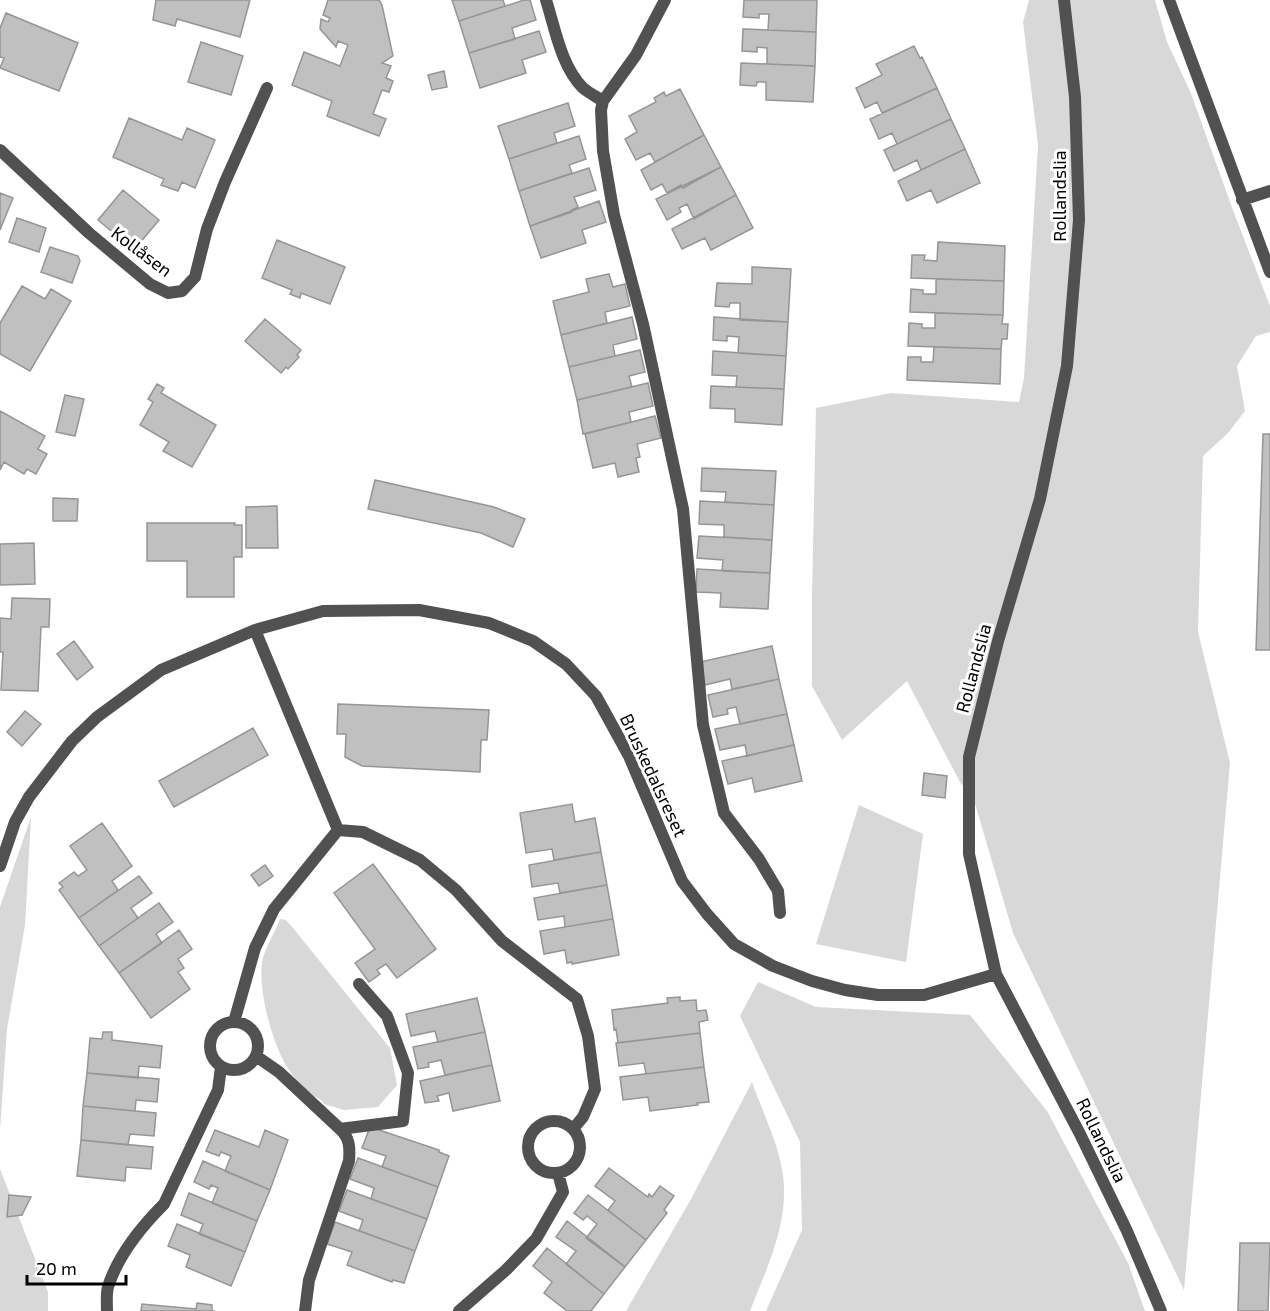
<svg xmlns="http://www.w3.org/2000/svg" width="1270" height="1311" font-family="'Exo 2',sans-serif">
  <rect width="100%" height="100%" fill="#fff"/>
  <!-- green -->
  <path fill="#d8d8d8" d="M 1029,0 L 1155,0 L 1167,42 L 1190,91 L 1234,213 L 1270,306 L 1270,332 L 1256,336 L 1237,366 L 1245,411 L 1228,433 L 1203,456 L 1198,632 L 1230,763 L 1184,1290 L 1013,933 L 971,790 L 961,784 L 907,681 L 842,740 L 812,686 L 812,596 L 816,408 L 891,393 L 1019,402 L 1024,378 L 1038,145 L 1023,22 Z
    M 859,805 L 923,834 L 906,962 L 816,944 Z
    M 31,817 L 25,925 L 7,1029 L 0,1130 L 0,907 Z
    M 280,919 L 286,920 L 293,928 L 390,1048 L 397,1085 L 378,1107 L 344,1110 L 324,1104 C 321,1099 319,1099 314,1096 C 306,1090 296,1080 291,1073 C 273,1049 256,986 263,958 C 267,944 275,933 280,919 Z
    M 758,982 L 816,1007 L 970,1015 L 1047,1111 L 1128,1263 L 1145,1311 L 766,1311 L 802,1230 L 800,1142 L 740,1016 Z
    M 752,1082 C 761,1108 774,1134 780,1160 C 794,1214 769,1262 750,1311 L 626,1311 L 690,1201 Z
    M 0,1169 L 48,1292 L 48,1311 L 0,1311 Z"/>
  <!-- building -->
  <path fill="#c0c0c0" stroke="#959595" stroke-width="1.5" d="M 156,0 L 250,0 L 240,37 L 177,19 L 175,26 L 153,20 Z
    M 328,0 L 379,0 L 382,5 L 393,56 L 382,63 L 391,66 L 386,78 L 393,81 L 389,92 L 382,90 L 373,114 L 386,119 L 379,136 L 327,116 L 332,101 L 292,85 L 304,52 L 340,66 L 348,45 L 338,41 L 336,47 L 320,29 L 321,19 L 328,22 L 330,18 L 323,15 Z
    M 452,0 L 503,0 L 505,6 L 459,21 Z
    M 524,0 L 530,0 L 536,20 L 512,28 L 515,39 L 469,53 L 459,21 Z
    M 744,0 L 817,0 L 816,32 L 768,30 L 769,14 L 759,14 L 759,18 L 743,17 Z
    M 6,13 L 78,43 L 59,91 L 0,68 L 4,58 L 0,57 L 0,28 Z
    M 743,29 L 816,32 L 815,66 L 767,64 L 767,48 L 757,47 L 757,52 L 742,51 Z
    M 539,31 L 546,52 L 522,60 L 526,73 L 480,88 L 469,53 Z
    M 201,42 L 243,56 L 231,95 L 188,82 Z
    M 914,46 L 920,58 L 922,57 L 937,88 L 882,113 L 877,102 L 865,108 L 856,88 L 882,75 L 876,64 Z
    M 741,63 L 815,66 L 813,102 L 766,100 L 766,82 L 757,82 L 756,86 L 740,85 Z
    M 444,71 L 447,87 L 432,90 L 428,75 Z
    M 937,88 L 951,119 L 897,144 L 892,133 L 879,139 L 870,119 Z
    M 680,89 L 704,135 L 655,162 L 650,153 L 636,160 L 625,139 L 637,132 L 629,116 L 656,102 L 654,98 L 664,92 L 666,96 Z
    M 568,103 L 575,126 L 554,133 L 557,143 L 509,159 L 498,126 Z
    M 129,118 L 182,140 L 187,128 L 215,140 L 195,188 L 182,182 L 178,191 L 161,185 L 164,179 L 113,157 Z
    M 951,119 L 965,149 L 921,170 L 917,160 L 894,171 L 884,150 Z
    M 704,135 L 721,167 L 683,188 L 681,185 L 667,193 L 662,184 L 651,190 L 641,170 Z
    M 579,136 L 586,159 L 569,165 L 572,173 L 519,191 L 509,159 Z
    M 965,149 L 980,183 L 937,203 L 931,190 L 907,201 L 898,181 Z
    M 721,167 L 736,195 L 694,219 L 687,204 L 679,208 L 681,212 L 667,220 L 656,199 Z
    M 589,168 L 596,190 L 574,197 L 578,207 L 572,210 L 572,212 L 530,226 L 519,191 Z
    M 123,190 L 159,220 L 134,250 L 98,220 Z
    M 0,193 L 13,198 L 0,230 Z
    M 736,195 L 753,228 L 711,250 L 705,238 L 682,249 L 672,229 Z
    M 599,201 L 606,222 L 582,230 L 586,243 L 541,258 L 530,226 Z
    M 17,218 L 46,228 L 39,252 L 9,242 Z
    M 277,240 L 345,267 L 330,304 L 301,293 L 300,298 L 290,294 L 292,290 L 262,278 Z
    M 938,242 L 1005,246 L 1004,281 L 911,278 L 912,255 L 925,255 L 924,260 L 937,261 Z
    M 50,247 L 78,256 L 80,261 L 72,283 L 41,272 Z
    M 752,267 L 791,269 L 788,322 L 740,320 L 740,303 L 730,303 L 729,307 L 715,306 L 717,283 L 752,284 Z
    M 609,274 L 613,287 L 625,284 L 630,306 L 605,312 L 607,323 L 561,335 L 553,301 L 589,292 L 586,279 Z
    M 936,279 L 1004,281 L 1003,315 L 910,312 L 911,289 L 923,290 L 923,294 L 936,294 Z
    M 22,286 L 45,299 L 51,289 L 71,301 L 30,371 L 0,354 L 0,323 Z
    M 935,313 L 1003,315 L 1002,324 L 1008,324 L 1007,339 L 1002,339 L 1001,349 L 908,346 L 909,323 L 922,324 L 922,328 L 935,328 Z
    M 632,317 L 637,339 L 613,345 L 615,356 L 569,367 L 561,335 Z
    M 714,317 L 788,322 L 786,356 L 738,353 L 739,337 L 727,336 L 727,341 L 713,340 Z
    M 265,319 L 301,350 L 297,355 L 299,357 L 288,369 L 286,367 L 281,373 L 245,341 Z
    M 934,347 L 1001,349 L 1000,384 L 907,380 L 908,357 L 921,357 L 921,362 L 933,362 Z
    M 640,350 L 645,372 L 629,376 L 632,387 L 577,400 L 569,367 Z
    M 713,351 L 786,356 L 784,389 L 736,387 L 737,376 L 712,375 Z
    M 648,383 L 653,406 L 629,412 L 631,422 L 583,434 L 577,400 Z
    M 157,384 L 164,388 L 161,393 L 216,425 L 192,467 L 163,451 L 169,442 L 140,425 L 153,402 L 148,399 Z
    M 711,386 L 784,389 L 782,425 L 735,422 L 735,409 L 710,408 Z
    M 65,395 L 84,399 L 75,436 L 56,432 Z
    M 0,411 L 45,436 L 38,449 L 47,454 L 36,474 L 27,469 L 24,474 L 4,462 L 0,470 Z
    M 655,416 L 661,438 L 637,444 L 640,457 L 636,458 L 639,472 L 618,477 L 615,463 L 593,468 L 585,434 Z
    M 1263,434 L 1270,434 L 1270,650 L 1256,650 Z
    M 702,468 L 776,471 L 774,505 L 725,502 L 726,492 L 701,491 Z
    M 375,480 L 494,507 L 525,519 L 513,547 L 481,533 L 368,509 Z
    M 53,498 L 78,499 L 77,521 L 53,521 Z
    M 700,501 L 774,505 L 772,540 L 724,537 L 724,525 L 699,524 Z
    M 277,506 L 278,548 L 246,548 L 246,507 Z
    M 147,523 L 235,523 L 234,525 L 242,525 L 242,557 L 234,557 L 234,597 L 187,597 L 187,561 L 147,561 Z
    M 699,536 L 772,540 L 770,573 L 722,571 L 723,560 L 697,558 Z
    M 34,543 L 35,584 L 0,585 L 0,544 Z
    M 697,569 L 770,573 L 768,609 L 720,607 L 721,593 L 696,592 Z
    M 12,598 L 50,599 L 49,627 L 41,627 L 38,691 L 1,690 L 3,652 L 0,652 L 0,618 L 11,619 Z
    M 74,641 L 93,667 L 77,680 L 57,654 Z
    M 772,646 L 779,679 L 732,689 L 730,679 L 705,685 L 700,662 Z
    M 779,679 L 787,714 L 740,724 L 736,707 L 727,709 L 728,714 L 713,717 L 708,695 Z
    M 338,704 L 489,710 L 487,740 L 481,740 L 480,772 L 362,766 L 345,757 L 346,734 L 337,734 Z
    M 25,711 L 41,724 L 22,746 L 7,732 Z
    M 787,714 L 794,745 L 747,756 L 745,745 L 720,750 L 715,729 Z
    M 253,728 L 268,755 L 174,807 L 159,781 Z
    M 794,745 L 802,781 L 755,792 L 752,778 L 728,784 L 722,761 Z
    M 924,773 L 947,776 L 945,798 L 922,795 Z
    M 572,804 L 575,822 L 595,818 L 601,852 L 554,860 L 552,849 L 526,853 L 520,813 Z
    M 102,823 L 132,866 L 112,881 L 118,890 L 79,918 L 59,890 L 63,887 L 59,883 L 74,872 L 78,876 L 87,870 L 70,846 Z
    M 601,852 L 607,885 L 560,893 L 558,883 L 532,887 L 529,865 Z
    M 373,864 L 436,949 L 397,978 L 386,964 L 377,970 L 380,974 L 369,982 L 355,963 L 375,949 L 334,893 Z
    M 265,865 L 273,876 L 259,886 L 251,875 Z
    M 139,876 L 152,893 L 131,908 L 138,918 L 99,946 L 79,918 Z
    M 607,885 L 613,919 L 565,927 L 564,916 L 538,920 L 534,898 Z
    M 159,903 L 173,922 L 156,934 L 162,943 L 119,973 L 99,946 Z
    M 613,919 L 619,955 L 572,964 L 572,962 L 567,963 L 565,950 L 544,954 L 540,931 Z
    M 179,930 L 192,949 L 178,959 L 184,968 L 178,972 L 190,989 L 151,1018 L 119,973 Z
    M 680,997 L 680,1001 L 696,1000 L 697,1011 L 706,1010 L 708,1020 L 699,1022 L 700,1033 L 618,1043 L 616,1029 L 614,1030 L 612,1010 L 668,1003 L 667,998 Z
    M 477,998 L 485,1032 L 438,1042 L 435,1031 L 411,1036 L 406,1014 Z
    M 103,1032 L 112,1032 L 112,1040 L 162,1046 L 160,1068 L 139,1066 L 138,1078 L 87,1073 L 90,1038 L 102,1039 Z
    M 485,1032 L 492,1065 L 445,1075 L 441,1060 L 428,1063 L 429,1067 L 418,1069 L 413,1047 Z
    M 700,1033 L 704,1067 L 646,1074 L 644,1063 L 619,1066 L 616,1043 Z
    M 492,1065 L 500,1101 L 453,1111 L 449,1093 L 437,1096 L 439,1101 L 425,1103 L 420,1081 Z
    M 704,1067 L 709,1102 L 697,1103 L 698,1105 L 650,1111 L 648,1097 L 623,1100 L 620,1077 Z
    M 87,1073 L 159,1079 L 157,1102 L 136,1100 L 135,1111 L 83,1106 Z
    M 83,1106 L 156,1113 L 154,1136 L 130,1134 L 128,1145 L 81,1140 Z
    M 370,1127 L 439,1150 L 439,1152 L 449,1156 L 438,1187 L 382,1167 L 386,1156 L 362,1148 Z
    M 215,1130 L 259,1147 L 265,1130 L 288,1140 L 270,1190 L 225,1171 L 231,1156 L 221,1152 L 219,1156 L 206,1151 Z
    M 81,1140 L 153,1147 L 151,1169 L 126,1167 L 125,1181 L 77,1176 Z
    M 358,1158 L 438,1187 L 427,1219 L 371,1199 L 374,1188 L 350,1179 Z
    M 203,1161 L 270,1190 L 257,1221 L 212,1203 L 218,1188 L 211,1185 L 209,1189 L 194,1182 Z
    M 609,1168 L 648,1197 L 649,1194 L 652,1197 L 660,1186 L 674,1196 L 664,1210 L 667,1213 L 646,1240 L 608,1210 L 615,1201 L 595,1186 Z
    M 347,1190 L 427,1219 L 415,1251 L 359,1231 L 363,1220 L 339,1211 Z
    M 189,1193 L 257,1221 L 245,1252 L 199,1234 L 203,1224 L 181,1215 Z
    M 9,1195 L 31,1197 L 22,1215 L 7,1217 Z
    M 588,1195 L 646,1240 L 625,1267 L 586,1238 L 597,1224 L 587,1216 L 583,1220 L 574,1213 Z
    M 567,1221 L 625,1267 L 604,1294 L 566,1264 L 576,1251 L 556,1237 Z
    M 335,1222 L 415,1251 L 404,1283 L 393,1280 L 392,1282 L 347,1265 L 352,1252 L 327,1244 Z
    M 177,1224 L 245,1252 L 231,1286 L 186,1267 L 190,1255 L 168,1246 Z
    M 1240,1243 L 1270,1243 L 1268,1311 L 1238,1311 Z
    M 547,1248 L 604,1294 L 591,1311 L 567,1311 L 544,1293 L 552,1282 L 533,1266 Z
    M 197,1303 L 212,1305 L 212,1311 L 215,1311 L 141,1311 L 142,1304 L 196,1309 Z"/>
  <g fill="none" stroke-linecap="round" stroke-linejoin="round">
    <!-- street -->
    <path stroke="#515151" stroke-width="12" d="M 546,0 C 555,28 561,66 583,88 C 589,93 597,97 603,101
      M 665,0 L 636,55 L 603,101 L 601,110 L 603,151 L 614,215 L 643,324 L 683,509 L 703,725 L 724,813 L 759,859 L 778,891 L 780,913
      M 1064,0 L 1075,97 L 1079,220 L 1067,366 L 1040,499 L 998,641 L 969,757 L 969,854 L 996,974 L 1080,1134 L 1127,1231 L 1161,1311
      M 1169,0 L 1270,272
      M 0,150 L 89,233 L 150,284 L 168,293 L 182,291 L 195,277 L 207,229 L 225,182 L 267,88
      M 1242,200 L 1270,191
      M 338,830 L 363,832 L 420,860 L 456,890 L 502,941 L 577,999 L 588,1036 L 595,1089 L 583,1117 L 573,1129
      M 0,866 L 15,822 L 29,797 L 72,741 L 97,717 L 161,670 L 255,630 L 323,611 L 419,610 L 489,623 L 533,641 L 566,664 L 596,696 L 629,756 L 682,881 L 707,914 L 734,944 L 773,966 L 812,981 L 845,990 L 878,995 L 924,995 L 996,974
      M210 1046a24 24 0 1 1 48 0a24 24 0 1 1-48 0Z
      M 234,1022 L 255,948 L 274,909 L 338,830 L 255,630
      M 256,1056 L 279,1072 L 340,1129 C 350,1138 350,1148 349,1161 L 309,1280 L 305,1311
      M528 1147a26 26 0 1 1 52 0a26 26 0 1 1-52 0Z
      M 340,1129 L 403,1121 L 408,1073 L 387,1016 L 359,984
      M 107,1311 C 107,1303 106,1294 108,1287 C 118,1255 141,1227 164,1204 L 218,1090 L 221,1067
      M 459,1311 L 506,1270 L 536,1239 L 563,1192 L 558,1173"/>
  </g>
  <g text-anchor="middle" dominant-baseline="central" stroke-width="6" stroke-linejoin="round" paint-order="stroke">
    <!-- street labels -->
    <g font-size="18" fill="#000" stroke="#fff">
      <text transform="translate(1059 196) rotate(-90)">Rollandslia</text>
      <text transform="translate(142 251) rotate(37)">Kollåsen</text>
      <text transform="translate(973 668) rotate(-75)">Rollandslia</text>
      <text transform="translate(654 775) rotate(65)">Bruskedalsreset</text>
      <text transform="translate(1102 1140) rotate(64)">Rollandslia</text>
    </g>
  </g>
  <!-- scale -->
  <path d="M27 1275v9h99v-9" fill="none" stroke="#000000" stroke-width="3"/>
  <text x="36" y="1275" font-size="18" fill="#000000" stroke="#ffffff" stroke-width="4.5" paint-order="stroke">20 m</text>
</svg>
